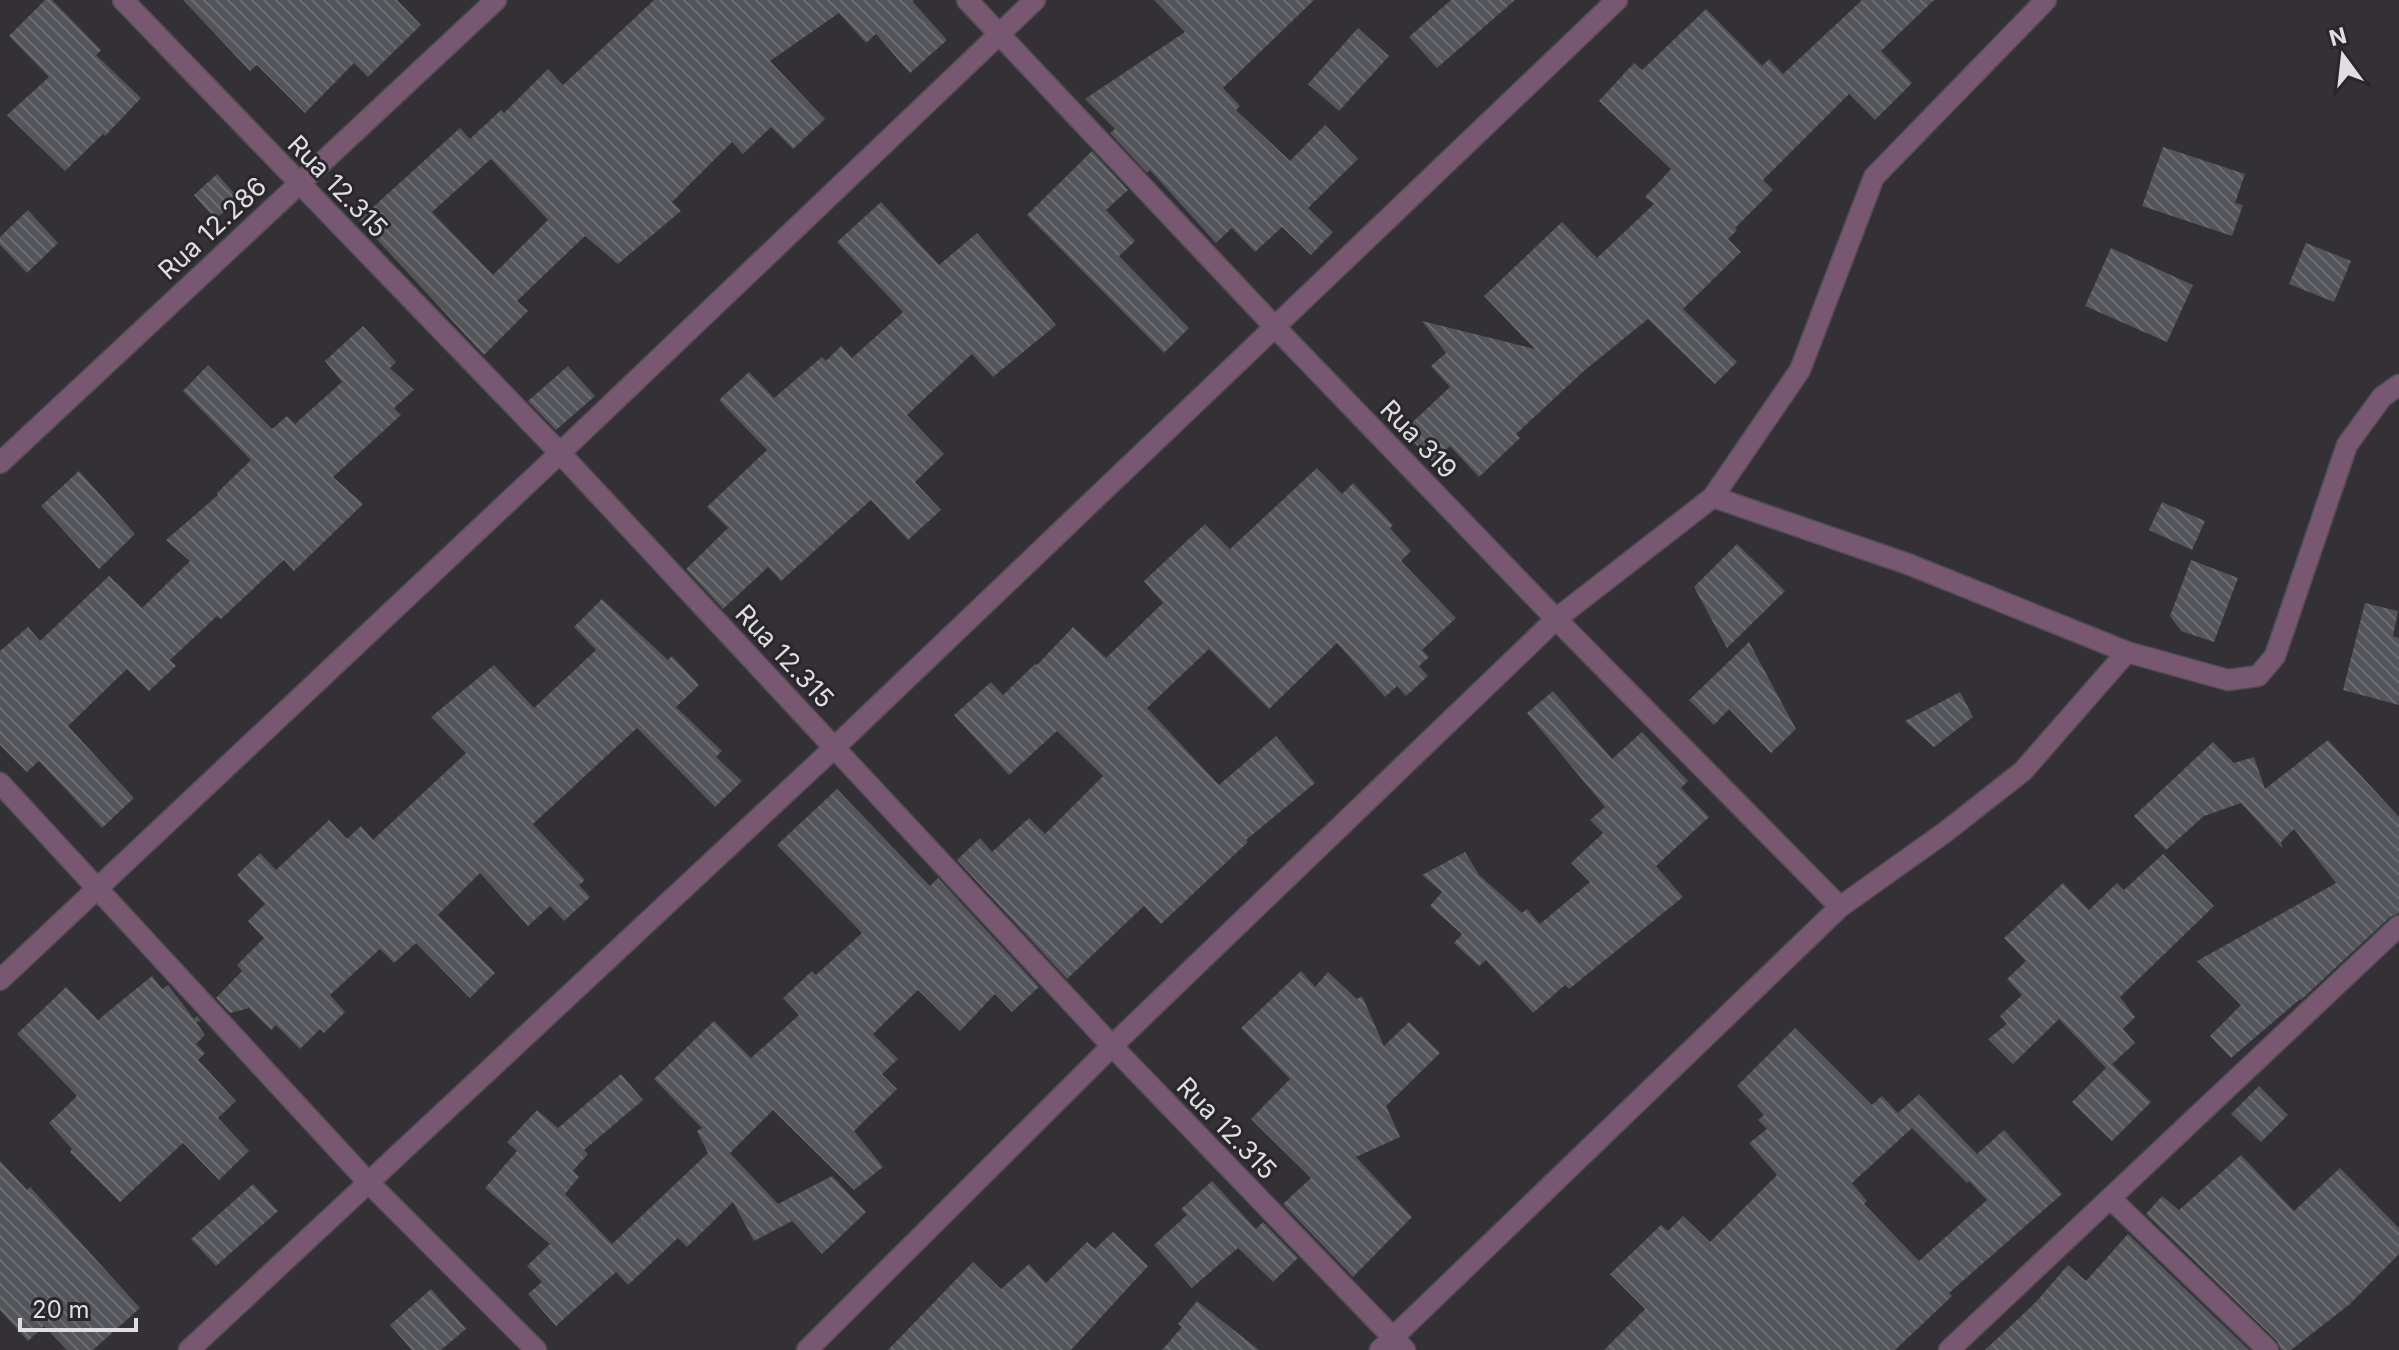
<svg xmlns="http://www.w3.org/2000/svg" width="2399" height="1350" font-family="Inter,sans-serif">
  <defs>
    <pattern id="building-back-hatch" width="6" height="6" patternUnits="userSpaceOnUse" patternTransform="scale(2)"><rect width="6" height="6" fill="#53555a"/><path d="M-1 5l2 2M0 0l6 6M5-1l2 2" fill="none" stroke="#6b6d71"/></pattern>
  </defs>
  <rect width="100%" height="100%" fill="#333036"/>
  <!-- building -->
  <path fill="url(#building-back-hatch)" fill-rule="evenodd" d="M 45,0 L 52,0 L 70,18 L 101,50 L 96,55 L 141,98 L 105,136 L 103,134 L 65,171 L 7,115 L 49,77 L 9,36 Z
    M 183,0 L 397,0 L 421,25 L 368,77 L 354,63 L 305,113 L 257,65 L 250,71 Z
    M 654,0 L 914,0 L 912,1 L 947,40 L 910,73 L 876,34 L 866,43 L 839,13 L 770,61 L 825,119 L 793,149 L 771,127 L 743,154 L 732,142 L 672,202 L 681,211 L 618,264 L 585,236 L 517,301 L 528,311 L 484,355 L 359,220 L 460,128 L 470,139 L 501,110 L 504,113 L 548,69 L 563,85 ZM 491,159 L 548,220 L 493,275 L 432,212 Z
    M 1154,0 L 1314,0 L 1223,88 L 1240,106 L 1236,110 L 1290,161 L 1325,125 L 1358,159 L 1308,208 L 1333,232 L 1311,255 L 1282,227 L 1255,252 L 1232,228 L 1216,243 L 1150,170 L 1147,173 L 1110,133 L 1115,129 L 1085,99 L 1185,32 Z
    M 1451,0 L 1515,0 L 1437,68 L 1409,37 Z
    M 1862,0 L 1934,0 L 1881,51 L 1912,83 L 1875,120 L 1849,94 L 1763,180 L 1773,190 L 1735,228 L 1737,230 L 1728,239 L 1741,252 L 1683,309 L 1737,362 L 1715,384 L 1648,319 L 1585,370 L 1516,434 L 1520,438 L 1479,477 L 1450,446 L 1433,462 L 1403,431 L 1450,387 L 1431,366 L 1446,353 L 1422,321 L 1535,349 L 1484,296 L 1562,222 L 1597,258 L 1654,204 L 1645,197 L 1671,169 L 1599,101 L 1634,63 L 1642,70 L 1706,9 L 1762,66 L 1769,59 L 1783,74 Z
    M 1358,28 L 1389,56 L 1339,111 L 1308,84 Z
    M 2163,147 L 2245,174 L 2235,203 L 2243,205 L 2232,236 L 2142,206 Z
    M 1092,151 L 1128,190 L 1106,210 L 1135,241 L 1119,256 L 1189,328 L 1164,353 L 1027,215 Z
    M 217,174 L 240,200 L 215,219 L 194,195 Z
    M 881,202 L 939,265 L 977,233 L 1056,325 L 993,377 L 972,354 L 907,415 L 944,454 L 915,482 L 941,510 L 908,540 L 871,500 L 781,581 L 768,567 L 723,609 L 686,569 L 728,528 L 707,507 L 767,450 L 719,400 L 749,372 L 774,398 L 822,357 L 826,361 L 841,346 L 852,358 L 903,312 L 837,242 Z
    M 28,210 L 58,243 L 27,273 L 0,245 L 0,237 Z
    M 2306,243 L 2351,261 L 2334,302 L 2289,284 Z
    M 2111,248 L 2193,285 L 2167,342 L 2085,306 Z
    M 363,326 L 396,362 L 390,368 L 414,390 L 394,408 L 401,415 L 333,477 L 363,504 L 294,571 L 284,560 L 221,619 L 217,616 L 170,660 L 176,666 L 149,691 L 127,669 L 68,726 L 134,798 L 102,828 L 39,761 L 27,772 L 0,745 L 0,651 L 28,627 L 40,641 L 109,576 L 142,608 L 190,561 L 166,540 L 218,495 L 217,493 L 251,460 L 183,391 L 208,365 L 272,429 L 287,416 L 295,424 L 342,382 L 325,361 Z
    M 568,366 L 595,396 L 556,430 L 528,401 Z
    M 1317,468 L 1342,494 L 1353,483 L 1393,525 L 1390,528 L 1411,551 L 1401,561 L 1456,618 L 1422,650 L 1429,657 L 1419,666 L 1428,676 L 1406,696 L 1397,686 L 1385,697 L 1337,643 L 1269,709 L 1209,649 L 1147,708 L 1219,785 L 1276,736 L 1315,783 L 1246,840 L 1248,842 L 1161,924 L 1144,906 L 1067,979 L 957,860 L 980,838 L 992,852 L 1029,818 L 1045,834 L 1103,776 L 1057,731 L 1009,775 L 954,715 L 991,682 L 1003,695 L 1035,664 L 1037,665 L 1073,627 L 1106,658 L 1163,603 L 1144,581 L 1205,524 L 1230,549 Z
    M 79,471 L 135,534 L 99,569 L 41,506 Z
    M 2162,502 L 2205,521 L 2192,550 L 2149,530 Z
    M 1737,544 L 1785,591 L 1727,648 L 1694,587 Z
    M 2191,560 L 2238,578 L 2214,642 L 2181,631 L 2170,616 Z
    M 602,599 L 668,660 L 672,656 L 699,685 L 676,707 L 722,751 L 716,757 L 742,781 L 715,807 L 637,728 L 533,824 L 585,880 L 579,885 L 590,897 L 564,921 L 550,906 L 528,926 L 480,873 L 438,915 L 495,973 L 470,998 L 416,943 L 394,963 L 380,949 L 330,995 L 345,1012 L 324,1033 L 320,1029 L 300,1049 L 276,1025 L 271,1030 L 249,1008 L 230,1013 L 216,998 L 242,971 L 237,965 L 264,938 L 248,921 L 265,904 L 237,875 L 260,853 L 276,870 L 329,820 L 347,839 L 361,826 L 373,840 L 466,753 L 431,717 L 494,665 L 534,708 L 596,650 L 574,627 Z
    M 2365,603 L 2398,611 L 2393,636 L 2399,638 L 2399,705 L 2343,690 Z
    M 1749,642 L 1796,729 L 1771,753 L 1729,709 L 1714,725 L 1689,700 Z
    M 1553,691 L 1612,759 L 1642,732 L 1688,781 L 1681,788 L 1709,817 L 1656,866 L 1683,897 L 1569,989 L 1565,985 L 1533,1013 L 1486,960 L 1479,966 L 1454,943 L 1462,934 L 1430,906 L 1442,892 L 1422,875 L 1465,852 L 1479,875 L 1522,913 L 1527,909 L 1540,924 L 1590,882 L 1571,863 L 1603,833 L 1590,820 L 1605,807 L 1527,713 Z
    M 1960,692 L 1973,717 L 1934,747 L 1905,721 Z
    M 2328,740 L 2399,817 L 2399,913 L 2390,917 L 2301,1000 L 2300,999 L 2231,1058 L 2210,1036 L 2241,1005 L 2197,961 L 2336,883 L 2294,829 L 2281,842 L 2283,849 L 2241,803 L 2204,816 L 2166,850 L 2134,816 L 2213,742 L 2234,763 L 2254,757 L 2265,789 Z
    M 837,789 L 930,886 L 938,878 L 1039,987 L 1012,1012 L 995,994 L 960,1031 L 918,990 L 873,1034 L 898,1059 L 882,1074 L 897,1089 L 854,1131 L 883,1167 L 854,1190 L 773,1110 L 730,1153 L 778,1204 L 832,1176 L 866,1212 L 822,1254 L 792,1221 L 754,1241 L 733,1202 L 687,1247 L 678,1238 L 628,1285 L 616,1272 L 556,1326 L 528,1294 L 542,1282 L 527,1266 L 550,1244 L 485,1188 L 517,1151 L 507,1142 L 537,1110 L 558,1128 L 621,1074 L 643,1100 L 584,1150 L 588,1154 L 573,1171 L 579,1177 L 565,1194 L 612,1244 L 708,1153 L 697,1131 L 702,1128 L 654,1079 L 714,1021 L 751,1058 L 799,1015 L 783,998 L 812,971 L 816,975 L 862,933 L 777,845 Z
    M 2163,854 L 2214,906 L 2120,997 L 2135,1017 L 2123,1029 L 2135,1043 L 2112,1064 L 2151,1102 L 2112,1141 L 2072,1102 L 2106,1068 L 2059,1019 L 2013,1064 L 1988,1039 L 2007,1024 L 2000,1016 L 2022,995 L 2007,979 L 2026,961 L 2004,938 L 2063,883 L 2089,910 L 2117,883 L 2124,890 Z
    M 1301,971 L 1315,987 L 1328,972 L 1357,999 L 1362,996 L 1384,1046 L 1409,1022 L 1440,1053 L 1386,1106 L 1400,1137 L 1356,1157 L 1412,1217 L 1353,1277 L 1283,1204 L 1311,1178 L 1251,1119 L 1290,1079 L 1241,1028 Z
    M 152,976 L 162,989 L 168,985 L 194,1019 L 197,1016 L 201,1021 L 196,1022 L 205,1035 L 196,1044 L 205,1053 L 198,1060 L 236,1101 L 218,1118 L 249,1151 L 219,1180 L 183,1143 L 120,1202 L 70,1152 L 72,1149 L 49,1123 L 77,1096 L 17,1034 L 66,987 L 98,1020 Z
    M 1795,1028 L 1872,1105 L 1882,1096 L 1908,1124 L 1898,1113 L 1919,1094 L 1977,1154 L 2004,1130 L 2062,1194 L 1949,1293 L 1952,1296 L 1895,1350 L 1604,1350 L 1645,1309 L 1610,1274 L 1661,1225 L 1668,1231 L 1683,1216 L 1710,1242 L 1777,1175 L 1749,1143 L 1767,1129 L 1758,1120 L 1764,1115 L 1737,1086 ZM 1909,1125 L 1967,1183 L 1969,1181 L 1987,1200 L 1919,1261 L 1864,1204 L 1867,1201 L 1852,1183 L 1912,1128 Z
    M 2259,1086 L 2288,1115 L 2261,1142 L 2231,1114 Z
    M 2241,1155 L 2294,1211 L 2340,1168 L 2399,1228 L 2399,1254 L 2350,1304 L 2291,1350 L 2281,1350 L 2277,1341 L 2146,1214 L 2162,1196 L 2179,1210 Z
    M 0,1161 L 27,1190 L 30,1187 L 140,1308 L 93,1350 L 67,1350 L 44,1326 L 28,1341 L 0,1310 Z
    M 1212,1181 L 1256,1229 L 1263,1222 L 1298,1258 L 1273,1282 L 1238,1248 L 1192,1288 L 1154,1245 L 1187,1215 L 1181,1209 Z
    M 253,1184 L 278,1211 L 216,1266 L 191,1239 Z
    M 1113,1232 L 1148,1266 L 1071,1350 L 888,1350 L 973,1262 L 1001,1289 L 1029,1264 L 1046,1283 L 1087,1242 L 1095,1249 Z
    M 2128,1234 L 2249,1350 L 1985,1350 L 2036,1302 L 2068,1265 L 2086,1281 Z
    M 431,1289 L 466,1329 L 441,1350 L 412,1350 L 390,1325 Z
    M 1197,1301 L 1259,1350 L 1162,1350 L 1182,1327 L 1178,1324 Z"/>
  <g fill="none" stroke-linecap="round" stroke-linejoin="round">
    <defs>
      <path id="minor" d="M 123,0 L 560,453 L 1112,1046 L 1405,1350
        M 967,0 L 1274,326 L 1556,619 L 1840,907
        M 0,463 L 496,0
        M 1713,497 L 1908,564 L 2127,652
        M 0,783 L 368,1182 L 536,1350
        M 0,980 L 560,453 L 1035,0
        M 2111,1199 L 2268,1350
        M 189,1350 L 835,747 L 1617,0
        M 807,1350 L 1112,1046 L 1556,619 L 1713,497 L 1800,370 L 1874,177 L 2046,0
        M 1380,1350 L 1840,907 L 1944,833 L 2023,771 L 2127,652 L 2228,680 L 2258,676 L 2275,656 L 2347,445 L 2382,397 L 2399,385
        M 1949,1350 L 2399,926"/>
    </defs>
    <!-- minor casing -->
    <use href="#minor" stroke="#4f4c52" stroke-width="23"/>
    <!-- minor -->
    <use href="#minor" stroke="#785771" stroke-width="20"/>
  </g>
  <g text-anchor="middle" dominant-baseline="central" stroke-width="6" stroke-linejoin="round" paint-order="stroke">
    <!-- street labels -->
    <g font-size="26" fill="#e0dee2" stroke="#29272b">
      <text transform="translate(338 186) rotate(46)">Rua 12.315</text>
      <text transform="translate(212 228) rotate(-43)">Rua 12.286</text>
      <text transform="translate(1419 439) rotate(46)">Rua 319</text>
      <text transform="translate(785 656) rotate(47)">Rua 12.315</text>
      <text transform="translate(1227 1128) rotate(46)">Rua 12.315</text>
    </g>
  </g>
  <!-- north arrow -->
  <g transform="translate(2343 56) rotate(345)" stroke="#29272b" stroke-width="6" paint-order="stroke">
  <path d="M0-6L14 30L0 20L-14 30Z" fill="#e0dee2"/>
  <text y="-12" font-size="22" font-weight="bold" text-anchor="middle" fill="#e0dee2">N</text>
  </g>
  <!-- scale -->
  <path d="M20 1318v12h116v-12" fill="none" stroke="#e0dee2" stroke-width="4"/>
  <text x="32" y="1318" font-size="24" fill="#e0dee2" stroke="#29272b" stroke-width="6" paint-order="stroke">20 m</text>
</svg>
